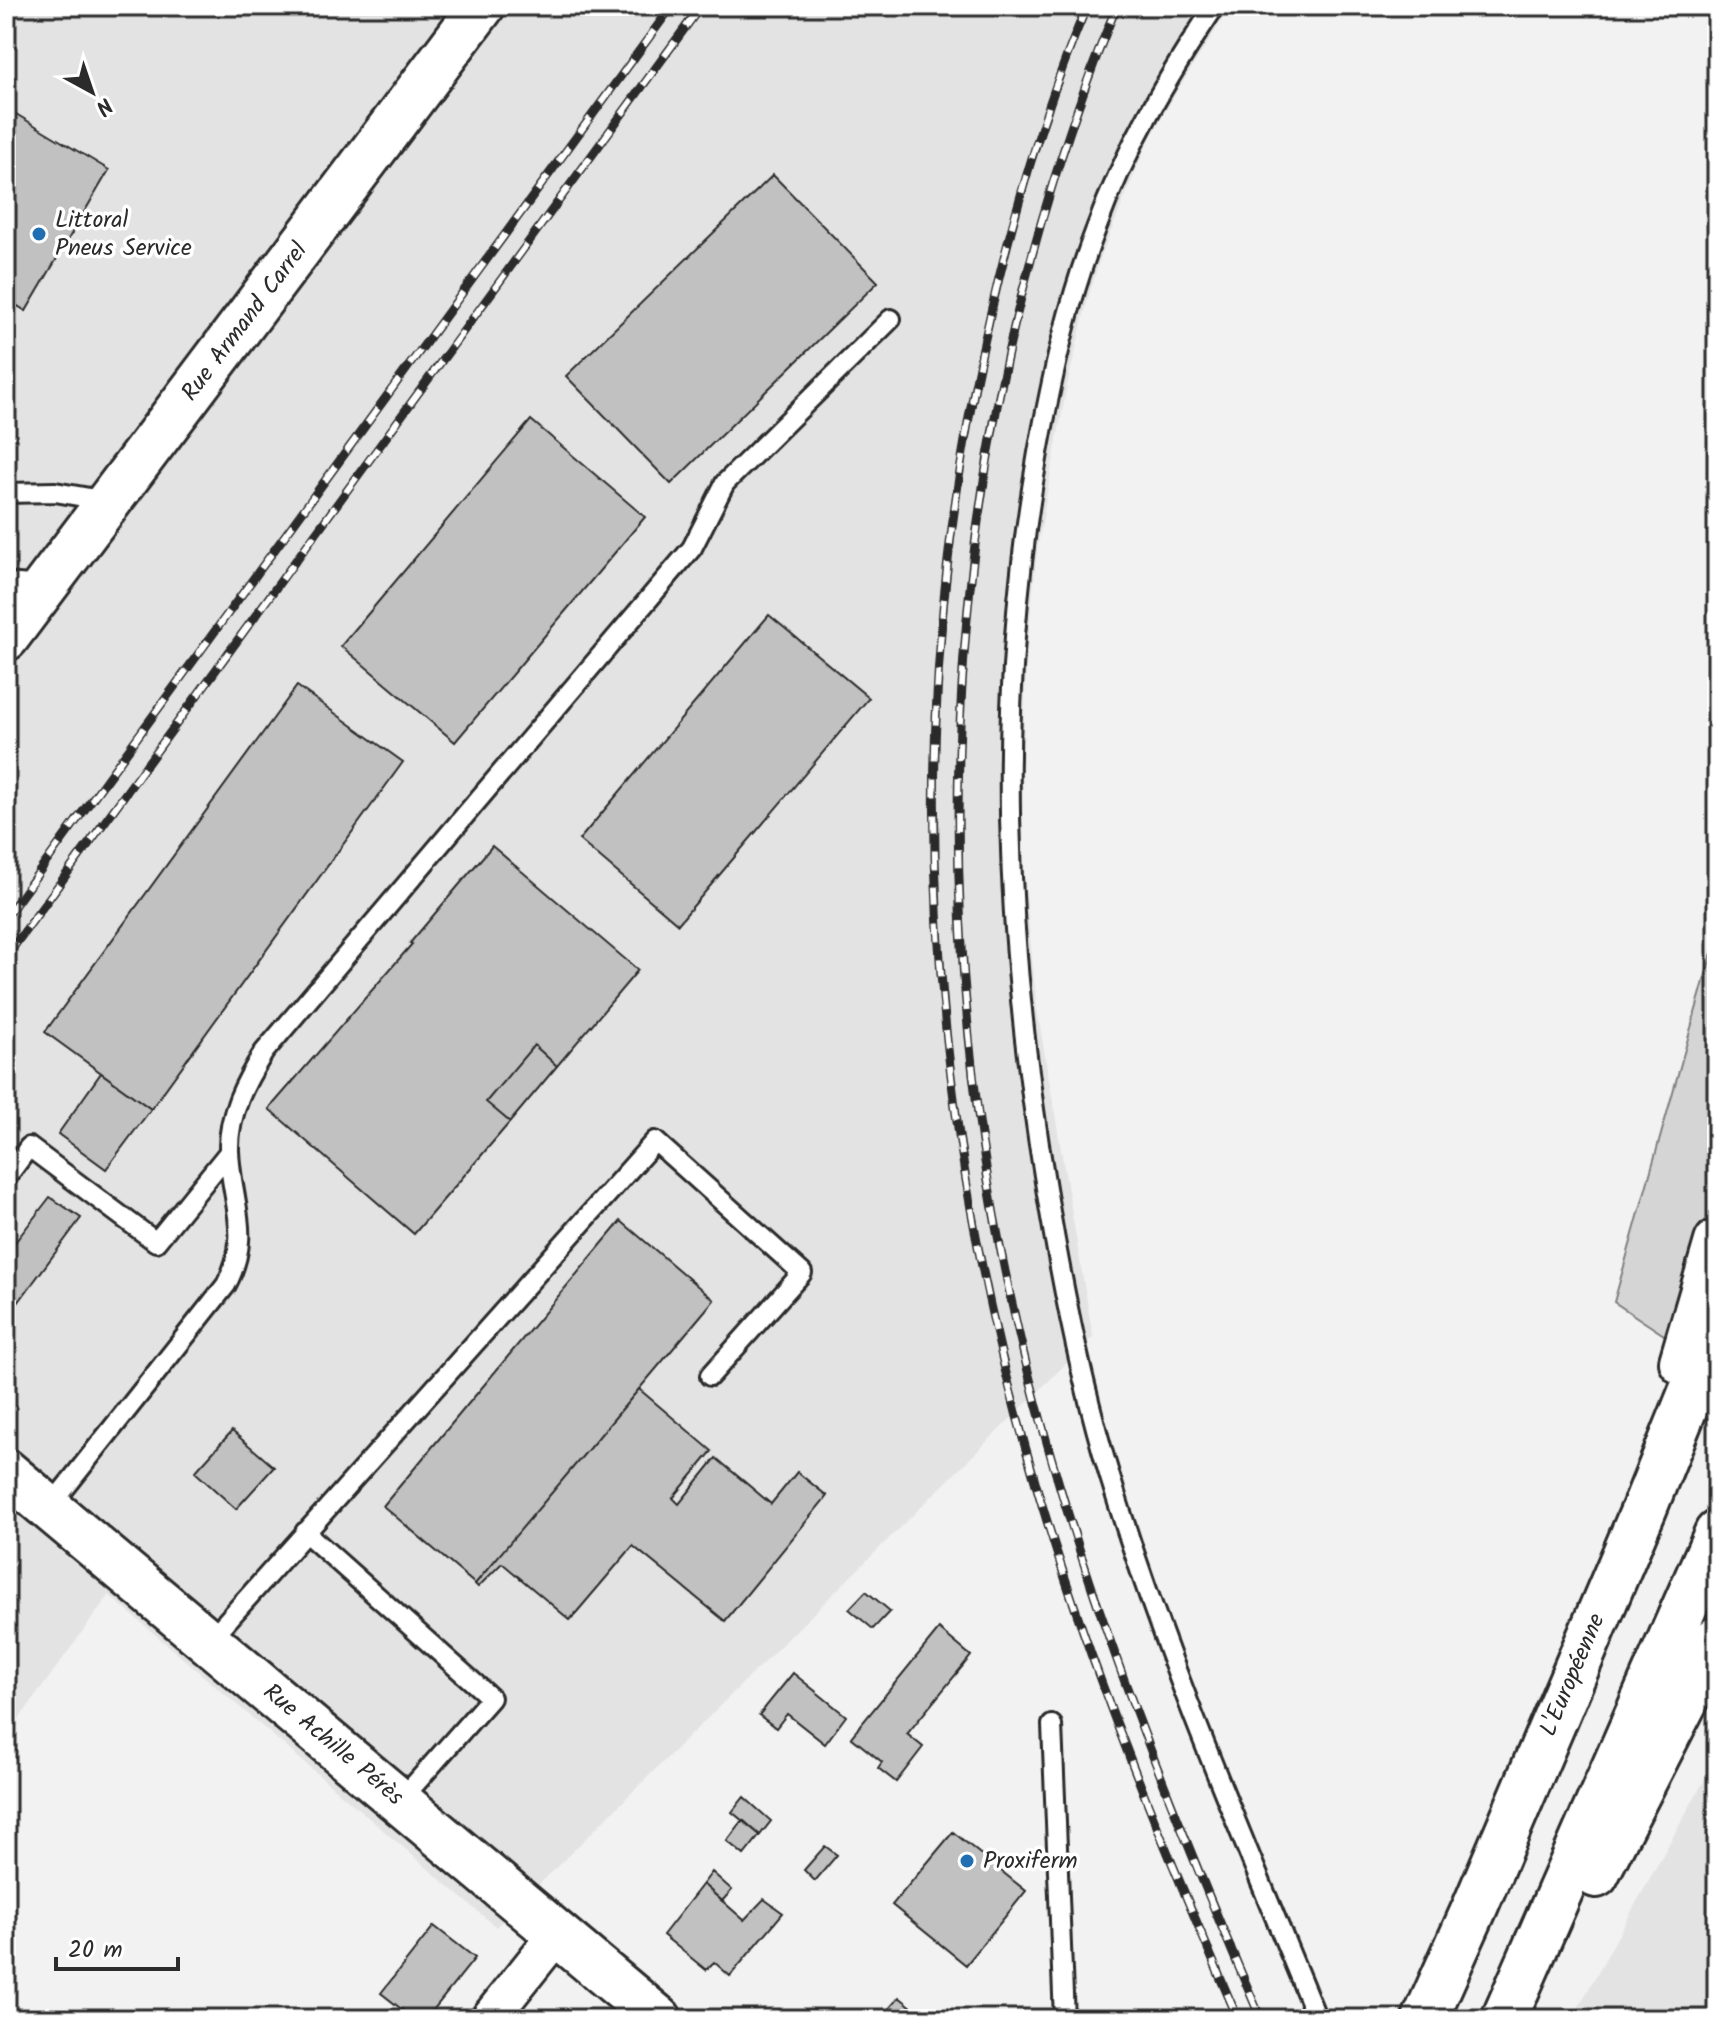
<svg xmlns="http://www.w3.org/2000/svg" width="1723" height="2025" font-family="Kalam,sans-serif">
  <rect width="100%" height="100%" fill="#f2f2f2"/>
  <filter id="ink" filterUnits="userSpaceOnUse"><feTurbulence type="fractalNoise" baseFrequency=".0125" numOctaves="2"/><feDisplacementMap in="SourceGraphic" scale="16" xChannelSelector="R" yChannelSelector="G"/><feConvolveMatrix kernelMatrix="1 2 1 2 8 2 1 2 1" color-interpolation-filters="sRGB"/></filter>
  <g filter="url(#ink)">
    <!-- built -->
    <path fill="#e3e3e3" d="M 6,6 L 1231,6 L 1178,89 L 1146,145 L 1101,256 L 1087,302 L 1066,390 L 1037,550 L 1027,649 L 1022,768 L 1024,877 L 1037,1009 L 1093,1337 L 496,1927 L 109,1595 L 6,1737 Z
      M 1717,1757 L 1717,2019 L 1572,2019 Z"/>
    <!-- green -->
    <path fill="#d5d5d5" stroke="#808080" stroke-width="2" d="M 1717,935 L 1717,1370 L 1614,1302 Z"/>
    <!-- building -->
    <path fill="#c1c1c1" stroke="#2b2b2b" stroke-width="2" d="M 6,108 L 109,170 L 26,311 L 6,299 Z
      M 773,175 L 878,282 L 671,484 L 566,376 Z
      M 531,420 L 645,517 L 455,742 L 341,646 Z
      M 769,615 L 869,698 L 678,924 L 579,840 Z
      M 297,686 L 403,762 L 151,1109 L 45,1032 Z
      M 492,846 L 638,970 L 557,1066 L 534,1045 L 486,1102 L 510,1122 L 414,1234 L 269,1109 L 412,944 L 410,943 Z
      M 534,1045 L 557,1066 L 510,1122 L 486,1102 Z
      M 101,1073 L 151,1109 L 106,1169 L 58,1134 Z
      M 50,1197 L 81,1218 L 6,1319 L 6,1254 Z
      M 621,1221 L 714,1300 L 475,1584 L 383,1506 Z
      M 639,1389 L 712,1451 L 673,1498 L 679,1504 L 716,1458 L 771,1504 L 797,1472 L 827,1496 L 725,1621 L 633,1546 L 570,1620 L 502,1563 L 478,1587 L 475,1584 Z
      M 232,1431 L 274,1467 L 236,1509 L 195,1472 Z
      M 866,1591 L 890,1611 L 873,1629 L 849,1609 Z
      M 939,1629 L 971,1656 L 907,1734 L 923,1747 L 896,1782 L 878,1768 L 882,1762 L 851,1737 Z
      M 793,1673 L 846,1716 L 825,1744 L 787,1714 L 776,1728 L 759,1715 Z
      M 744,1797 L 771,1821 L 760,1835 L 732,1812 Z
      M 743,1820 L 760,1835 L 744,1855 L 727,1841 Z
      M 953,1832 L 1026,1891 L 966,1965 L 892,1905 Z
      M 825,1846 L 837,1855 L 815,1881 L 804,1870 Z
      M 712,1872 L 732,1890 L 722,1901 L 703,1884 Z
      M 703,1884 L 744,1920 L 764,1899 L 783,1913 L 730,1976 L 714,1962 L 706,1970 L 663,1935 Z
      M 434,1926 L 475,1958 L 426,2019 L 414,2019 L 381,1993 Z
      M 899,1997 L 926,2018 L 925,2019 L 880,2019 Z"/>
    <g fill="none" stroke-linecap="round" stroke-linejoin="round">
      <defs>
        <path id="lane" d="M 1215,6 C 1168,76 1125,149 1096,229 C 1068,301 1052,377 1038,453 C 994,699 1005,943 1046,1188 C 1062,1285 1081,1383 1110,1477 C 1166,1662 1244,1840 1317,2019
          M 6,493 L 55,492 L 107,501
          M 6,583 L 42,586
          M 6,1178 L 29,1147 L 156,1242 L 229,1152
          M 49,1508 L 226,1285 C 253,1234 231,1203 229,1151 C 228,1114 245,1082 264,1052 L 692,548 L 725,483 L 891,319
          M 305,1532 L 491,1698 L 400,1801
          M 209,1641 L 655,1141 L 802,1273 L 710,1376
          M 1052,1725 L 1064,2019"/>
        <path id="street" d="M 489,2019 L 557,1934"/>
        <path id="secondary" d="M 6,638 L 482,6
          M 6,1472 L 659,2019"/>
        <path id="highway" d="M 1682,1362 L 1717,1242
          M 1596,1875 L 1717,1639
          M 1425,2019 L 1475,1907 L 1644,1509 L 1717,1328
          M 1504,2019 L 1717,1533"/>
      </defs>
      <!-- lane casing -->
      <use href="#lane" stroke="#2b2b2b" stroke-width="24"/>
      <!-- street casing -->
      <use href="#street" stroke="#2b2b2b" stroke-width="42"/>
      <!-- secondary casing -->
      <use href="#secondary" stroke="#2b2b2b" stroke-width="50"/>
      <!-- highway casing -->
      <use href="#highway" stroke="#2b2b2b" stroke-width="50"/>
      <!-- lane -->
      <use href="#lane" stroke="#fff" stroke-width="18"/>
      <!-- street -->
      <use href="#street" stroke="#fff" stroke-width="36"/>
      <!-- secondary -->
      <use href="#secondary" stroke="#fff" stroke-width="44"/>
      <!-- highway -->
      <use href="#highway" stroke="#fff" stroke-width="44"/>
      <defs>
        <path id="rail" d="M 1087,6 C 1035,128 1001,257 975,386 C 895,791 937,1191 1066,1581 C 1115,1730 1176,1875 1238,2019
          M 1117,6 C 1092,64 1072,123 1053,183 C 938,554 929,952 1018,1330 C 1073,1567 1165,1796 1261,2019
          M 6,917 L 672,6
          M 6,957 L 701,6"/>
      </defs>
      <!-- rail casing -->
      <use href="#rail" stroke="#2b2b2b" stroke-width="9"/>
      <!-- rail -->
      <use href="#rail" stroke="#fff" stroke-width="6" stroke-dasharray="18" stroke-linecap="butt"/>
    </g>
  </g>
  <!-- markers -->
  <g fill="#1f6fb2" stroke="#fff" stroke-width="3">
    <circle cx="39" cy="234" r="8"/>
    <circle cx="967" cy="1861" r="8"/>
  </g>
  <g text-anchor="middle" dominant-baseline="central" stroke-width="7" stroke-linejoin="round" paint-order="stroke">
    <!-- poi labels -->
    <g font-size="24" fill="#2b2b2b" stroke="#fff" text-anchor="start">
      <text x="55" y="220">Littoral<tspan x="55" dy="28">Pneus Service</tspan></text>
      <text x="983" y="1861">Proxiferm</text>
    </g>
    <!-- street labels -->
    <g font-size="24" fill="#2b2b2b" stroke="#fff">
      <text transform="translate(245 322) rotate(-53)">Rue Armand Carrel</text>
      <text transform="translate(1573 1675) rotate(-67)">L'Européenne</text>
      <text transform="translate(333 1745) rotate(40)">Rue Achille Pérès</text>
    </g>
  </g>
  <!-- margin -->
  <rect width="1723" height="2025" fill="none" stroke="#fff" stroke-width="32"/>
  <rect x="16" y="16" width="1691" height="1993" fill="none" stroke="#2b2b2b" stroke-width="3" filter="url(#ink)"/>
  <!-- north arrow -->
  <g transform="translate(92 92) rotate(140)" stroke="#ffffff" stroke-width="6" paint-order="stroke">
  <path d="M0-6L14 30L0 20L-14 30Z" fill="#2b2b2b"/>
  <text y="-12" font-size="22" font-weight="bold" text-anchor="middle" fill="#2b2b2b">N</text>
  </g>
  <!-- scale -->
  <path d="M56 1957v12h122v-12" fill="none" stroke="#2b2b2b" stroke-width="4"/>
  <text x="68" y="1957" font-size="24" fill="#2b2b2b" stroke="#ffffff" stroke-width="6" paint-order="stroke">20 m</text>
</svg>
